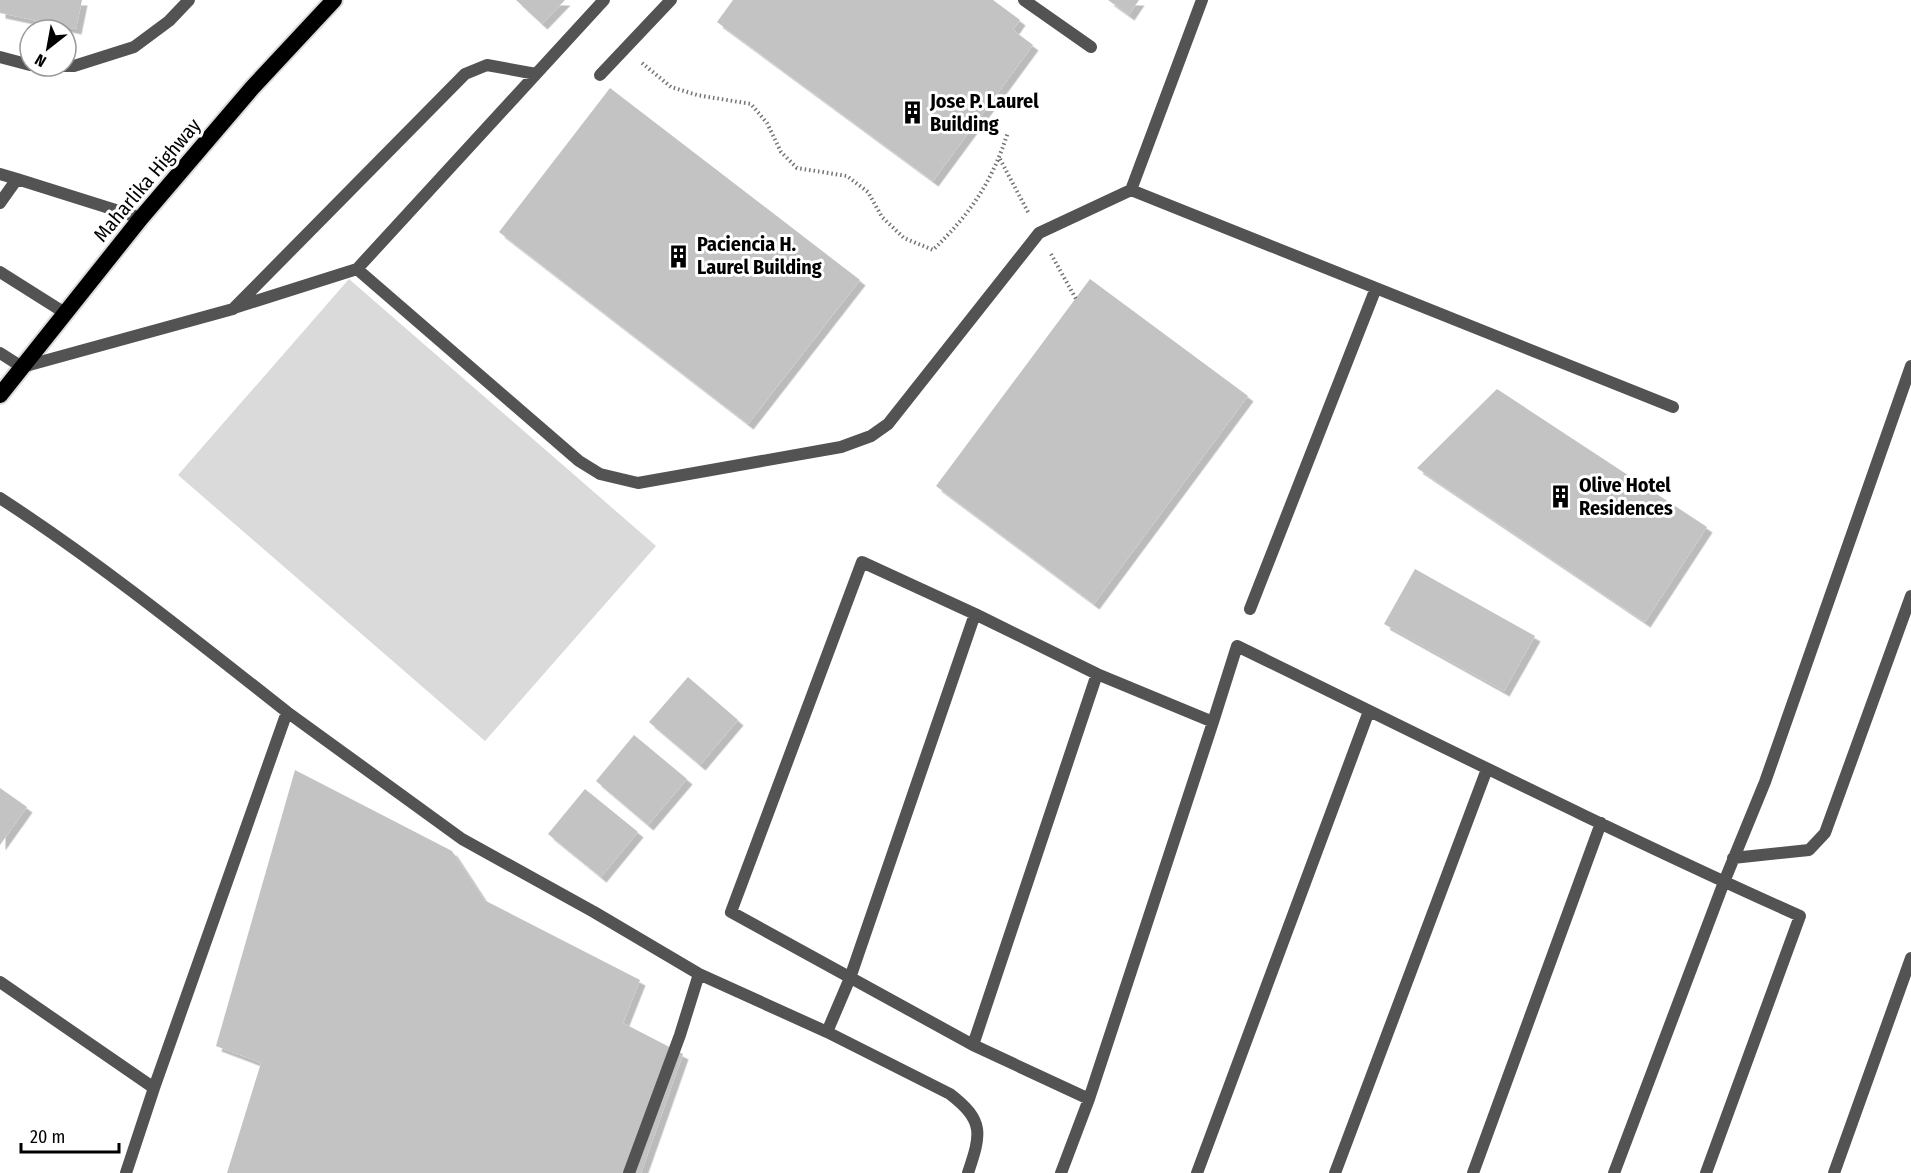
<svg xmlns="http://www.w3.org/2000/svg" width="1911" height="1173" font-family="'Fira Sans Condensed',sans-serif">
  <defs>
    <filter id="shadow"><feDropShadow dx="5.5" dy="5.5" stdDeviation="0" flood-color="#0004"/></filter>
  </defs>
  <rect width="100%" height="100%" fill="#fff"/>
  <!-- green -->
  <path fill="#dadada" d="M 349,279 L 656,546 L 485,741 L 178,475 Z"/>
  <!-- building -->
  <path fill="#c3c3c3" filter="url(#shadow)" d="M 0,0 L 82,0 L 76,29 L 0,13 Z
    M 516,0 L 565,0 L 542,24 Z
    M 733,0 L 993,0 L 1020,20 L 1013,30 L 1033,45 L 933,181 L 717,22 Z
    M 1108,0 L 1139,0 L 1129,15 Z
    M 610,88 L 860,280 L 748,424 L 499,232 Z
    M 1090,279 L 1248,396 L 1094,604 L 936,486 Z
    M 1497,389 L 1707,527 L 1645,622 L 1417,468 Z
    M 1415,569 L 1535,636 L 1504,691 L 1384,624 Z
    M 688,677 L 738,720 L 700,765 L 649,722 Z
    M 634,735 L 687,779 L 648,825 L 596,781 Z
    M 295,770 L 452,851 L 484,900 L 640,980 L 623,1023 L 683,1054 L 641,1173 L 227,1173 L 261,1063 L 216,1046 Z
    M 0,788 L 27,807 L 0,845 Z
    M 585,789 L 638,832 L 601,877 L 548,834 Z"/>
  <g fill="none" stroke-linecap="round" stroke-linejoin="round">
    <defs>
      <path id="trunk" d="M 0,395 L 141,218 L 252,88 L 334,0"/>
    </defs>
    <!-- trunk casing -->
    <use href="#trunk" stroke="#dbdbdb" stroke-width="20"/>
    <!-- path -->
    <path stroke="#757575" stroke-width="4" stroke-dasharray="1.5 3" stroke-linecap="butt" d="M 642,63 L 671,87 L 697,95 L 751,104 L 767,123 L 781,152 L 797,168 L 847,176 L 868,192 L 882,217 L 904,238 L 933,250 C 971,213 992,182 1008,132
      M 1000,159 L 1029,214
      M 1051,254 L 1076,299"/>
    <!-- service -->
    <path stroke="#535353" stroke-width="12" d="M 1024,0 L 1091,47
      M 1202,0 L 1131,190 L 1673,407
      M 0,57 L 30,65
      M 54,66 L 74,66 L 134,47 L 169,21 L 189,0
      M 600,75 L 671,0
      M 0,174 L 17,179
      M 0,203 L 17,179 L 141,218
      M 357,269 L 579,461 L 600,474 L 638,483 L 841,447 L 871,436 L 888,424 L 1039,233 L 1131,190
      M 0,272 L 65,313
      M 237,307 L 357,269 L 604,0
      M 0,353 L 22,367 L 233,309 L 465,74 L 487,65 L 536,74
      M 0,498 C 100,563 193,638 287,712 L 154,1088
      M 1250,609 L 1376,288
      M 287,712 L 462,839 L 594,912 L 699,974 L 827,1032 L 950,1094 C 985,1121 981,1134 968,1173
      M 1733,858 L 1809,850 L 1825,833 L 1911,596
      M 0,982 L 154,1088 L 126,1173
      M 827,1032 L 850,978 L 975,614
      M 973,1045 L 1097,674 L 1213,722 L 1237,646 C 1424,737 1610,831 1800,916 L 1706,1173
      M 1089,1099 L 973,1045 L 731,912 L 862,562 L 975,614 L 1097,674
      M 629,1173 L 680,1035 L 699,974
      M 1061,1173 L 1089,1099 L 1213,722
      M 1197,1173 L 1369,711
      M 1335,1173 L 1487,769
      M 1473,1173 L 1601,823
      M 1614,1173 L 1724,882 L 1765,782 L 1911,366"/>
    <!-- minor -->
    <path stroke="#535353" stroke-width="12" d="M 1834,1173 L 1911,958"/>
    <!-- trunk -->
    <use href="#trunk" stroke="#000" stroke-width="16"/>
  </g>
  <!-- icons -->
  <defs>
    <symbol id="building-bare" viewBox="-9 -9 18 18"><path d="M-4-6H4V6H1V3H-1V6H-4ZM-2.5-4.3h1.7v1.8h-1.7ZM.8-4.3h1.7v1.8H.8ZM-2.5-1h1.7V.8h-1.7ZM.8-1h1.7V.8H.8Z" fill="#000" stroke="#fff" stroke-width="2.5" paint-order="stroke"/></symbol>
  </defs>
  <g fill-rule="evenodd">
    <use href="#building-bare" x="896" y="96" width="33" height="33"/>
    <use href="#building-bare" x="662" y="240" width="33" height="33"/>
    <use href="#building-bare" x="1544" y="480" width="33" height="33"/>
  </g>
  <g text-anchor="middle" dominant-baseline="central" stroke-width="6" stroke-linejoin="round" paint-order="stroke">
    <!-- poi labels -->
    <g font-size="20" font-weight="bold" fill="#000" stroke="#fff" text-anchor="start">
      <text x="930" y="101">Jose P. Laurel<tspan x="930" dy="23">Building</tspan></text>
      <text x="697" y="244">Paciencia H.<tspan x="697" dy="23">Laurel Building</tspan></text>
      <text x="1579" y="485">Olive Hotel<tspan x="1579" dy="23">Residences</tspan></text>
    </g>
    <!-- street labels -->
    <g font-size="20" fill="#000" stroke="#fff">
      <text transform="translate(147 180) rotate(-50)">Maharlika Highway</text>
    </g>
  </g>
  <!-- north arrow -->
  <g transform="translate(48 48) rotate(211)"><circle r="28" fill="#ffffff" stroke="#999999" stroke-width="1.5"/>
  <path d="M0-4.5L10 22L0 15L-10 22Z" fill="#000000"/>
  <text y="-9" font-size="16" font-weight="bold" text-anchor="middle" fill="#000000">N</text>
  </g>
  <!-- scale -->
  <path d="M21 1143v9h98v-9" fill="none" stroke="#000000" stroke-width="3"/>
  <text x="30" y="1143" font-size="18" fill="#000000" stroke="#ffffff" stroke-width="4.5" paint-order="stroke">20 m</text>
</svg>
